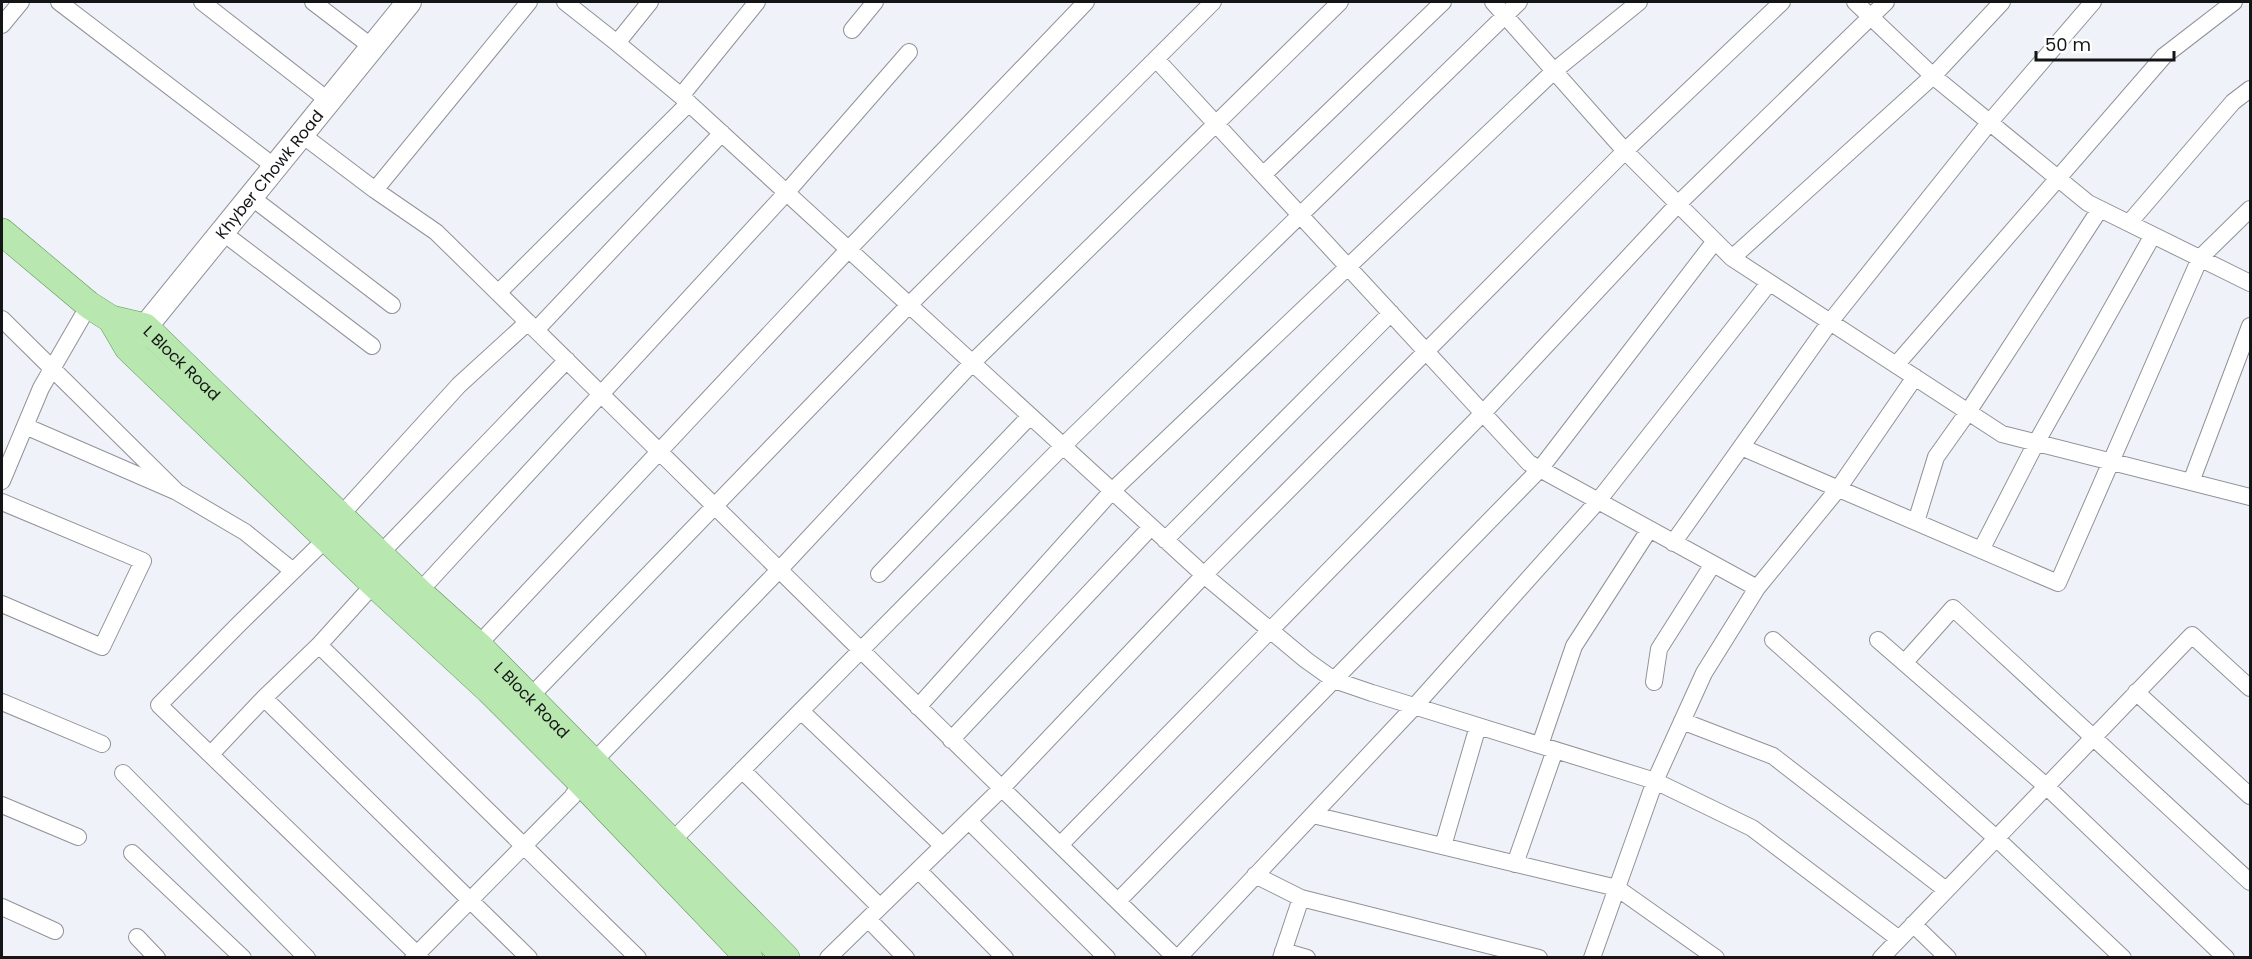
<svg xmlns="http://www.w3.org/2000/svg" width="2252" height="959" font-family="Poppins,sans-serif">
  <rect width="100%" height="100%" fill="#f0f2f9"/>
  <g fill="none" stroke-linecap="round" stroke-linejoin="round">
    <defs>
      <path id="street" d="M 59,2 L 275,167
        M 202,2 L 329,101
        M 313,2 L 372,47
        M 565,2 L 617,43
        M 650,2 L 617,43 L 681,96 L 1204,575 L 1306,660 L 1334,680 L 1372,693 L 1655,781 L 1752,828 L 1899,939
        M 1493,2 L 1625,151 L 1732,258 L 2002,434 L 2250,497
        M 1855,2 L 1933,76 L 2088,203 L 2250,283
        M 2,25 L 21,2
        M 852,30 L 875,2
        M 1156,59 L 1529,463 L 1757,588
        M 681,96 L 757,2
        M 301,134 L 375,190 L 436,232 C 683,474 928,718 1176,958
        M 1263,175 L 1443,2
        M 375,190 L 529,2
        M 251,197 L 392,305
        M 2129,223 L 2233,102 L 2250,89
        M 222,232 L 372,346
        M 1732,258 L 1933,76 L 2002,2
        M 498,293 L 689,103
        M 2,319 L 177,492 L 25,426
        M 536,330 L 722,133
        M 1896,365 L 2164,56 L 2234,2
        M 1741,447 L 2058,583 L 2200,258 L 2250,209
        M 2,481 L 41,388 L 89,305
        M 2191,482 L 2250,326
        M 177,492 L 245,532 L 293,571
        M 2,502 L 143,561 L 102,647 L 2,604
        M 340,516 L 459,385 L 528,322
        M 1916,522 L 1936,457 L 1968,412 L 2100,209
        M 327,538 L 239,624 L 159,705 L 421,958
        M 1165,540 L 1391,313
        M 1673,543 L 1830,322 L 1989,123 L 2093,2
        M 1981,550 L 2036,443 L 2153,235
        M 380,554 L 567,360
        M 879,574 L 1030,416
        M 419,592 L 786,193 L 909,52
        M 1773,640 L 1996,838 L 2123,958
        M 1878,640 L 2046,786 L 2226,958
        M 319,645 L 638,958
        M 478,645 L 848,250 L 1086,2
        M 1905,662 L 1953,608 L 2250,882
        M 1654,682 L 1659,649 L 1713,564
        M 2136,692 L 2250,796
        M 530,697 L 908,306 L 1213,2
        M 264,698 L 529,958
        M 2,702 L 102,744
        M 918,707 L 1112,491 L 1554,71 L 1639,2
        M 801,711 L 943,846
        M 1682,721 L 1773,756 L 1946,890
        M 951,740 L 1151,527
        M 1540,745 L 1574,646 L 1649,530
        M 211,754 L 264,698 L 319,645 L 374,584
        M 742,770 L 880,907
        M 123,773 L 307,958
        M 2,805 L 78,837
        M 1313,815 L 1617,888 L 1716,958
        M 969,821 L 1107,958
        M 672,841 L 1063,446 L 1519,2
        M 1060,845 L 1483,413 L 1678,204 L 1886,2
        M 1443,846 L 1478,726
        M 132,853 L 243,958
        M 1515,864 L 1555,750
        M 918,870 L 1005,958
        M 1255,875 L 1301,898 L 1539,958
        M 1118,901 L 1540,469 L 1715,241
        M 2,907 L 55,931
        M 868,919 L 906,958
        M 1913,924 L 1948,958
        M 137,937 L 157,958
        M 1283,951 L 1307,958
        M 413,958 L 572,797 L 599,756 L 780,569 L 972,363 L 1340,2
        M 828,958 L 1001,789 L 1204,575 L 1625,151 L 1782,2
        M 1178,958 L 1414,707 L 1598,501 L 1769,283
        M 1281,958 L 1301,898
        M 1592,958 L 1655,781 L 1704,673 L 1757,588 L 1838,489 L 1915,377
        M 1881,958 L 2192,635 L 2250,688"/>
      <g id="secondary">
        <path id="s1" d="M 133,342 L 409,2"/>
      </g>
      <g id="primary">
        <path id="s2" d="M 2,232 L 89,305 L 111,319 L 145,327 L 419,592 L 478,645 L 786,958"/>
        <path d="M 111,319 L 128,348 L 374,584 L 489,690 L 581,782 L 749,958"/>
      </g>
    </defs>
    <!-- street casing -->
    <use href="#street" stroke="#909298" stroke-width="18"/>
    <!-- secondary casing -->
    <use href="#secondary" stroke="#909298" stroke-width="26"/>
    <!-- primary casing -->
    <use href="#primary" stroke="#5f9357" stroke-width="28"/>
    <!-- street -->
    <use href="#street" stroke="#fff" stroke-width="16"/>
    <!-- secondary -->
    <use href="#secondary" stroke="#fff" stroke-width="24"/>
    <!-- primary -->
    <use href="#primary" stroke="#b8e7af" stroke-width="27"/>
  </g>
  <g text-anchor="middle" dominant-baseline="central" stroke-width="6" stroke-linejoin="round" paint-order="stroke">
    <!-- street labels -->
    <g font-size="16" fill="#141517" stroke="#fff">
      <text stroke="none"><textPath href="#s1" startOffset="216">Khyber Chowk Road</textPath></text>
      <text stroke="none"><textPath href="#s2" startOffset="226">L Block Road</textPath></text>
      <text stroke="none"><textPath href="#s2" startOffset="712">L Block Road</textPath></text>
    </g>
  </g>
  <!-- border -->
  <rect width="2252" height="959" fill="none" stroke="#141517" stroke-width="6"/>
  <!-- scale -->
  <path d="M2036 51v9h138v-9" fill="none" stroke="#141517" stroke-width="3"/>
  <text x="2045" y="51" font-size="18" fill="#141517" stroke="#ffffff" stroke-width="4.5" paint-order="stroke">50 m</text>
</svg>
